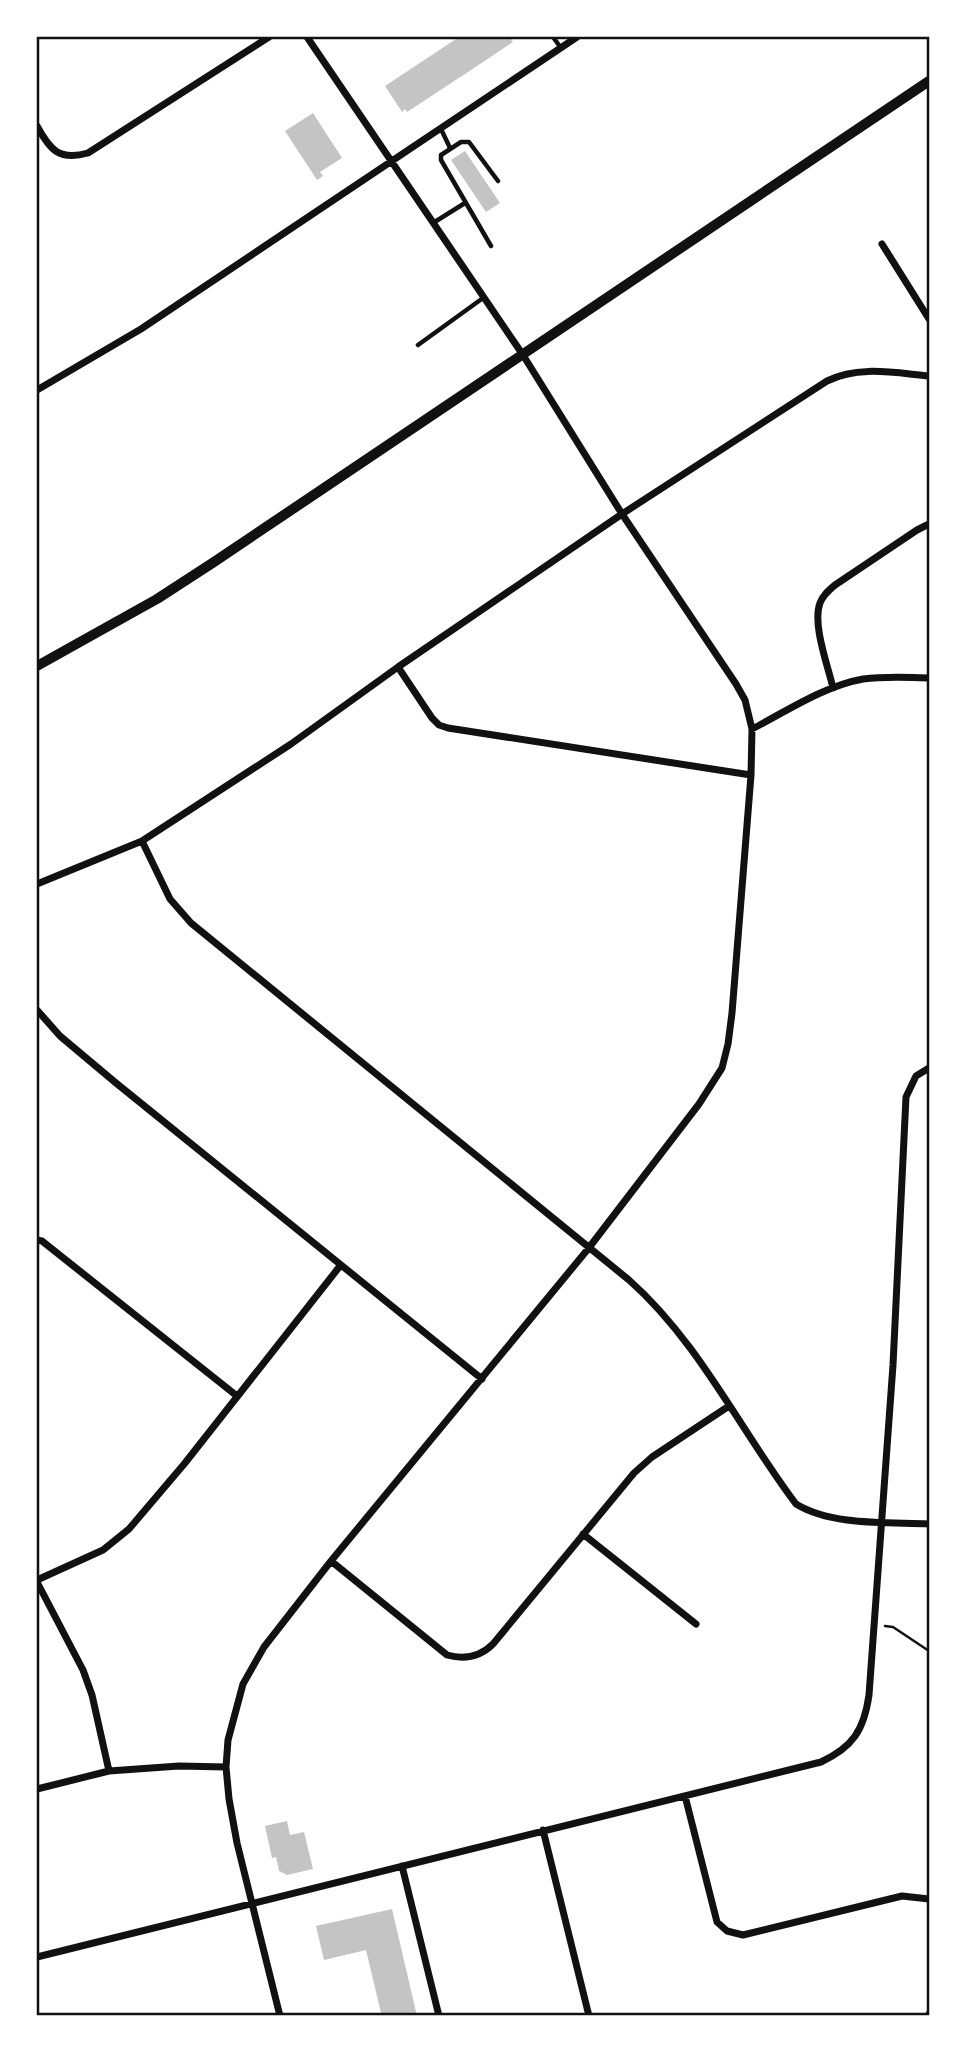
<svg xmlns="http://www.w3.org/2000/svg" width="966" height="2053" font-family="Literata,serif">
  <rect width="100%" height="100%" fill="#fff"/>
  <!-- building -->
  <path fill="#c4c4c4" d="M 459,37 L 516,37 L 511,40 L 513,42 L 474,68 L 407,112 L 405,109 L 402,112 L 385,86 Z
    M 313,113 L 342,158 L 320,172 L 323,176 L 317,180 L 285,131 Z
    M 465,151 L 500,203 L 486,212 L 451,160 Z
    M 287,1821 L 290,1835 L 304,1832 L 313,1869 L 287,1875 L 279,1871 L 276,1857 L 272,1858 L 265,1826 Z
    M 392,1909 L 417,2016 L 370,2016 L 381,2013 L 366,1950 L 324,1960 L 316,1926 Z"/>
  <g fill="none" stroke-linecap="round" stroke-linejoin="round">
    <!-- path -->
    <path stroke="#111" stroke-width="2.5" d="M 885,1626 L 893,1627 L 929,1651"/>
    <!-- service -->
    <path stroke="#111" stroke-width="4.5" d="M 553,37 L 561,48
      M 441,129 L 450,148
      M 433,223 L 465,203
      M 491,246 L 441,160 L 441,155 L 461,142 L 469,142 L 498,181
      M 418,345 L 483,298"/>
    <!-- minor -->
    <path stroke="#111" stroke-width="7" d="M 37,126 C 50,150 59,161 88,153 L 269,37
      M 882,244 L 929,319
      M 37,390 L 141,329 L 577,37
      M 398,667 L 432,718 L 439,725 L 448,728 L 751,775
      M 833,688 C 828,666 812,624 820,603 C 823,595 829,590 835,585 L 917,530 L 929,524
      M 752,729 C 787,711 824,686 863,679 C 885,676 907,677 929,678
      M 142,841 L 170,899 L 191,923 L 629,1280 C 699,1342 740,1430 796,1504 C 832,1526 888,1522 929,1524
      M 37,884 L 142,841 L 291,744 L 398,667 L 622,514 L 827,381 C 859,365 895,373 929,376
      M 37,1010 L 60,1036 L 116,1083 L 482,1379
      M 37,1240 L 42,1241 L 237,1396
      M 583,1534 L 696,1624
      M 331,1561 L 447,1655 C 465,1660 480,1657 493,1644 L 634,1473 L 652,1457 L 729,1406
      M 37,1580 L 103,1550 L 129,1529 L 185,1463 L 340,1266
      M 37,1582 L 83,1670 L 92,1695 L 109,1771
      M 37,1789 L 109,1771 L 179,1766 L 226,1767
      M 685,1796 L 717,1922 L 727,1931 L 743,1935 L 902,1896 L 929,1899
      M 543,1830 L 589,2016
      M 402,1866 L 439,2016
      M 37,1957 L 821,1762 C 853,1747 864,1730 869,1695 L 893,1365 L 906,1097 L 916,1076 L 929,1068
      M 280,2016 L 237,1843 L 229,1799 L 226,1767 L 228,1740 L 243,1684 L 264,1647 L 331,1561 L 588,1249 L 699,1104 L 722,1068 L 728,1044 L 732,1013 L 751,775 L 752,729 L 745,700 L 736,684 L 622,514 L 523,355 L 307,37
      M 928,2016 L 929,2014"/>
    <!-- tertiary -->
    <path stroke="#111" stroke-width="10" d="M 37,666 L 157,599 L 214,562 L 929,81"/>
  </g>
  <!-- border -->
  <rect width="966" height="2053" fill="none" stroke="#ffffff" stroke-width="77"/>
  <rect x="38" y="38" width="890" height="1976" fill="none" stroke="#111" stroke-width="2.5"/>
</svg>
